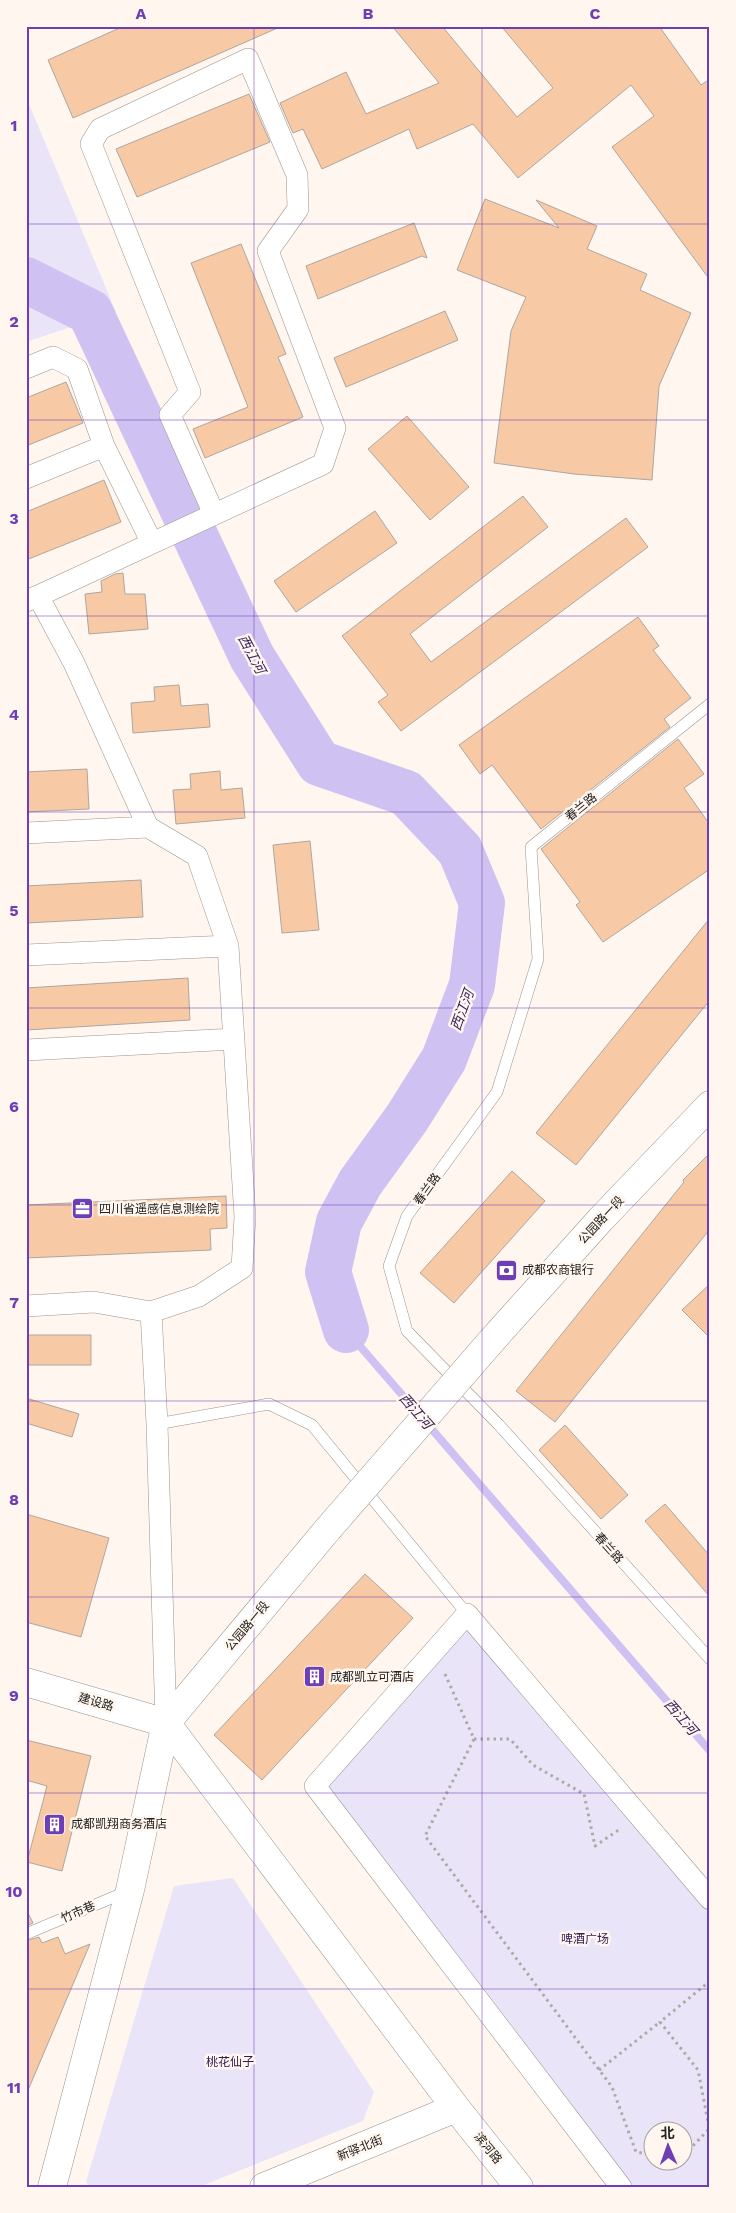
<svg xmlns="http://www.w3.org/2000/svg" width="736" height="2213" font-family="'Work Sans','Noto Sans SC',sans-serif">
  <rect width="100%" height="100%" fill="#fef6ef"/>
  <!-- green -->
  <path fill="#eae4f9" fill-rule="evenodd" d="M 26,97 L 116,312 L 26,342 Z
    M 467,1614 L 710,1899 L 710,2187 L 621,2187 L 315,1786 ZM 654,2130 L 684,2130 L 684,2160 L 654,2160 Z
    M 233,1878 L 374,2092 L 363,2121 L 199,2187 L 91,2187 L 86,2182 L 174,1886 Z"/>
  <!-- water -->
  <path fill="#d0c1f3" d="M 26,266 L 45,277 L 26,277 Z"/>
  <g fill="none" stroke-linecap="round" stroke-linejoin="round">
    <!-- stream -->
    <path stroke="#d0c1f3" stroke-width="8" d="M 346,1330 L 710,1751"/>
    <!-- river -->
    <path stroke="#d0c1f3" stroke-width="46" d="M 26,280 L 90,312 L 252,657 L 319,763 L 406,793 L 460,850 L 482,903 L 472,985 L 444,1059 L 407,1118 L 360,1183 L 339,1222 L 328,1272 L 346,1330"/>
  </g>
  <!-- building -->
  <path fill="#f7caa5" stroke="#aea6a0" d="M 124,26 L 282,26 L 73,118 L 48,60 Z
    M 392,26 L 442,26 L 517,117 L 553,88 L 501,26 L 659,26 L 701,85 L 710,79 L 710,280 L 612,147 L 654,116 L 631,85 L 518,178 L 473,124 L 417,149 L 409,129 L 322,169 L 303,129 L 293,133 L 280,103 L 346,72 L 366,114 L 439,83 Z
    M 249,94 L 270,142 L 137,197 L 116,149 Z
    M 485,199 L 559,228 L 536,200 L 597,226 L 587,249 L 647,274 L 640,290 L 691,313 L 659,386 L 652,480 L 574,474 L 494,463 L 511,331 L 526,297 L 457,270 Z
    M 414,223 L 427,258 L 422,256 L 318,299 L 306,266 Z
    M 241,244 L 286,354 L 278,357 L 303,417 L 205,458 L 193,429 L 248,407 L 191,263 Z
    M 445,311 L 458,340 L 346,387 L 334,358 Z
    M 66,382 L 83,423 L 26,446 L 26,398 Z
    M 407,416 L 469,487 L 430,520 L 368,449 Z
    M 104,480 L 121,522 L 26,560 L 26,512 Z
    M 523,496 L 548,527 L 410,634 L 431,662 L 626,518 L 648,547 L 401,731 L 378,702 L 388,695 L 342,636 Z
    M 375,511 L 397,543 L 296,612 L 274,581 Z
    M 123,573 L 125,594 L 145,594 L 148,629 L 89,634 L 85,594 L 102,592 L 101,581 L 115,574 Z
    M 638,617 L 659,646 L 653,650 L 691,698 L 664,719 L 670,727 L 541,829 L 492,765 L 480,774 L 459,745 Z
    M 179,685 L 181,706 L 208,704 L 210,727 L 133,733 L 131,703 L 155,701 L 154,687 Z
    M 678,739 L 704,774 L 684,788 L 710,825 L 710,869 L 603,942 L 576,905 L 580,902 L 541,849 Z
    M 87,769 L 89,809 L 26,812 L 26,772 Z
    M 220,771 L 221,790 L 242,788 L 245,818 L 176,824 L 173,790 L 191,789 L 190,774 Z
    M 310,841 L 319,930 L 282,933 L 273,845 Z
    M 141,880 L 143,917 L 26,923 L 26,886 Z
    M 710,918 L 710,1000 L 576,1165 L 536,1133 Z
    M 188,978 L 190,1020 L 26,1030 L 26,988 Z
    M 710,1153 L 710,1229 L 555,1422 L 516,1391 L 684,1182 L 683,1180 Z
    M 512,1171 L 545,1201 L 454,1303 L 420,1273 Z
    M 226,1196 L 227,1228 L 210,1229 L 211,1250 L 26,1258 L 26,1205 Z
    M 710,1284 L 710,1338 L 682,1310 Z
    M 26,1335 L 91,1335 L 91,1365 L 26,1365 Z
    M 26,1398 L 79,1414 L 72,1437 L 26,1423 Z
    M 565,1425 L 628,1495 L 601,1519 L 539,1450 Z
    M 665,1504 L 710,1556 L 710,1597 L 645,1521 Z
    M 26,1514 L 109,1538 L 81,1637 L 26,1622 Z
    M 365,1574 L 413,1618 L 262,1780 L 214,1735 Z
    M 26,1740 L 91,1756 L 62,1871 L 27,1862 L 47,1786 L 26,1780 Z
    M 26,1909 L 33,1923 L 26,1926 Z
    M 39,1937 L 42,1943 L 58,1937 L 65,1954 L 90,1944 L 26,2095 L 26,1941 Z"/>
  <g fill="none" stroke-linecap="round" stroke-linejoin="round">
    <defs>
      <path id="service" d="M 710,704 L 531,847 L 538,959 L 497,1092 L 407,1216 L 389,1266 L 407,1331 L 499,1425 L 710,1659
        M 157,1424 L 269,1404 L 312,1425 L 467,1614
        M 26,1934 L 128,1891"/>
      <path id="minor" d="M 26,368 L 53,357 L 77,369 L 104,446 L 152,543
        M 26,478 L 104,446
        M 26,601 L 38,596 L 323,464 L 335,428 L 268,251 L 298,209 L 297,175 L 248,59 L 100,129 L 91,144 L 190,392 L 170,415 L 214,514
        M 26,833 L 148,827
        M 26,955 L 228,946
        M 26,1050 L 234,1039
        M 26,1306 L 94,1302 L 151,1312 L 199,1296 L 242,1268 L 245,1217 L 228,946 L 197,856 L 148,827 L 74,663 L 38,596
        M 151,1312 L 157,1424 L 166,1723
        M 621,2187 L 315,1786 L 467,1614 L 710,1899"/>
      <path id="tertiary" d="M 494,1338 L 601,1219 L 710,1105
        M 26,1682 L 166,1723
        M 166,1723 L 456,2108 L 519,2187
        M 52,2187 L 130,1890 L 166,1723 L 328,1529
        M 264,2187 L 456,2108"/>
    </defs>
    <!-- service casing -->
    <use href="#service" stroke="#9b938d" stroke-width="12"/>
    <!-- minor casing -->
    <use href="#minor" stroke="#9b938d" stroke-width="22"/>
    <!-- tertiary casing -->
    <use href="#tertiary" stroke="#9b938d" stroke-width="29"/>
    <!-- path -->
    <path stroke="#afa8a3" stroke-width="3" stroke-dasharray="2.5 4" stroke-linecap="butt" d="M 445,1674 L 474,1739 L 425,1836 L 612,2087 L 636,2152 L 654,2155
      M 474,1739 L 510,1739 L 533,1765 L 584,1794 L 595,1846 L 620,1829
      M 599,2070 L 660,2022
      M 709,2127 L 698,2070 L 660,2022 L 710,1981
      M 684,2155 L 710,2128"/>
    <!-- service -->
    <use href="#service" stroke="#fff" stroke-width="11"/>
    <!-- minor -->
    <use href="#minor" stroke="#fff" stroke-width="21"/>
    <!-- tertiary -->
    <use href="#tertiary" stroke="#fff" stroke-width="28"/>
    <defs>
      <path id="tertiary-bridge" d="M 328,1529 L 494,1338"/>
    </defs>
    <!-- tertiary-bridge casing -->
    <use href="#tertiary-bridge" stroke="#9b938d" stroke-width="29" stroke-linecap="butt"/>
    <!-- tertiary-bridge -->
    <use href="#tertiary-bridge" stroke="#fff" stroke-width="28"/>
  </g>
  <!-- grid -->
  <path fill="none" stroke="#6e3eb5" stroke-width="1" stroke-opacity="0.55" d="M 254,26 L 254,2187M 482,26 L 482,2187M 26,224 L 710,224M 26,420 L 710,420M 26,616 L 710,616M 26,812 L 710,812M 26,1008 L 710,1008M 26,1205 L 710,1205M 26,1401 L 710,1401M 26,1597 L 710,1597M 26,1793 L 710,1793M 26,1989 L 710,1989"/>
  <!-- icons -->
  <defs>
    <symbol id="office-square" viewBox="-11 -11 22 22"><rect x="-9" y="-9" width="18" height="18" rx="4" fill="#6e3eb5" stroke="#fef6ef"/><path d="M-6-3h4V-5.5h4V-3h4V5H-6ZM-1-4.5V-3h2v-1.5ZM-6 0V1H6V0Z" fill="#fff"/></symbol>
    <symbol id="bank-square" viewBox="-11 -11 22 22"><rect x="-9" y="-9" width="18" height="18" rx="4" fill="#6e3eb5" stroke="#fef6ef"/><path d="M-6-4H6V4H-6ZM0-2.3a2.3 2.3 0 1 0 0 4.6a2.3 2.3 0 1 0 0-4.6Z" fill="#fff"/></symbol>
    <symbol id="building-square" viewBox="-11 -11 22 22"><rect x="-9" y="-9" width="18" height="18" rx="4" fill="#6e3eb5" stroke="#fef6ef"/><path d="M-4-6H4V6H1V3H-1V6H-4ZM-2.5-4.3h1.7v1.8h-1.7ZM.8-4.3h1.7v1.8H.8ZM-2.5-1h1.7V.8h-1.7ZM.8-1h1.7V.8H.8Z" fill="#fff"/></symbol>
  </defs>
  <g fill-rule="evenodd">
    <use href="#office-square" x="70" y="1196" width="25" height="25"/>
    <use href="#bank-square" x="494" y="1258" width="25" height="25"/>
    <use href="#building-square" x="302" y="1664" width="25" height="25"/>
    <use href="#building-square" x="42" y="1812" width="25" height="25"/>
  </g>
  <g text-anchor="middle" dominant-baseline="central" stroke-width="5" stroke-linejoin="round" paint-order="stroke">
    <!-- street labels -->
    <g font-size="12" fill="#23201e" stroke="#fef6ef">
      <text transform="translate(581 807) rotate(-39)">春兰路</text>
      <text transform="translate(427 1189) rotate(-54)">春兰路</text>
      <text transform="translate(601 1220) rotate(-47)">公园路一段</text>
      <text transform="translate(609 1548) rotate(48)">春兰路</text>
      <text transform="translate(247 1626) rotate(-50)">公园路一段</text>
      <text transform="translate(96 1702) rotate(16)">建设路</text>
      <text transform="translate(78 1912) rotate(-23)">竹市巷</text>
      <text transform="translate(360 2148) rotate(-22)">新驿北街</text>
      <text transform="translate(488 2148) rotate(51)">滨河路</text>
    </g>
    <!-- poi labels -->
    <g font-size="12" fill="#23201e" stroke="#fef6ef" text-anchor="start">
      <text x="99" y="1209">四川省遥感信息测绘院</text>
      <text x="522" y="1270">成都农商银行</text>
      <text x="330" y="1677">成都凯立可酒店</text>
      <text x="71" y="1824">成都凯翔商务酒店</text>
    </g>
    <!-- park labels -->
    <g font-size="12" fill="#321b55" stroke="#fef6ef">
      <text x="585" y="1939">啤酒广场</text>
      <text x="230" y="2062">桃花仙子</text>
    </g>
    <!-- water labels -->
    <g font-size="14" font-style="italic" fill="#39225d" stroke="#fef6ef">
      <text transform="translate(252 654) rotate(62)">西江河</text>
      <text transform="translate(462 1010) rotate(-70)">西江河</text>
      <text transform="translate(416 1411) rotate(49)">西江河</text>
      <text transform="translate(681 1717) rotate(49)">西江河</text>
    </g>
  </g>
  <!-- border -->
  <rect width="736" height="2213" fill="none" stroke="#fef6ef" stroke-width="55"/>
  <!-- north arrow -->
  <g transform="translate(668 2146) rotate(358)"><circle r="24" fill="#fef6ef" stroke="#a6a09b"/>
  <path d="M0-4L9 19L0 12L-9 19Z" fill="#6e3eb5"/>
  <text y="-8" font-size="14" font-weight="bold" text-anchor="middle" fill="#23201e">北</text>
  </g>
  <rect x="28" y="28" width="680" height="2158" fill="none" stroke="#6e3eb5" stroke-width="2"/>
  <g font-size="16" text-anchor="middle" font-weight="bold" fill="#6e3eb5">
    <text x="141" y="19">A</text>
    <text x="368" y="19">B</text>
    <text x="595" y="19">C</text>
    <text x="14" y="131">1</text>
    <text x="14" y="327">2</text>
    <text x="14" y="524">3</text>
    <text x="14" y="720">4</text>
    <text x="14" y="916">5</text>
    <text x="14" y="1112">6</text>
    <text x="14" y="1308">7</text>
    <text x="14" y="1505">8</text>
    <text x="14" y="1701">9</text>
    <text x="14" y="1897">10</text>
    <text x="14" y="2093">11</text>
  </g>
</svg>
